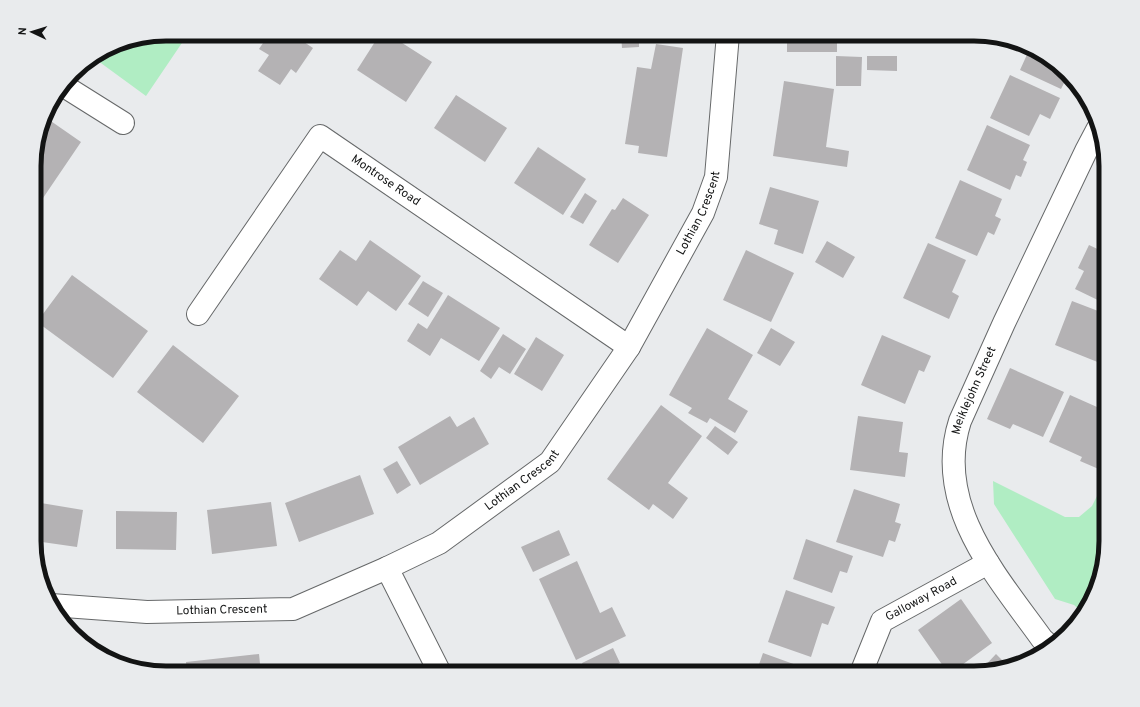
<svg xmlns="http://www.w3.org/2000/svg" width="1140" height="707" font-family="Overpass,sans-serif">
  <rect width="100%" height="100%" fill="#e9ebed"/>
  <!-- green -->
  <path fill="#b0edc3" d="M 166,34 L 188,34 L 146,96 L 94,58 L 116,44 Z
    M 1106,478 L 1106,549 L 1084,614 L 1074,605 L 1055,599 L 994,504 L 993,481 L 1065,517 L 1079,517 L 1092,506 Z"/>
  <!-- building -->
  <path fill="#b4b2b4" d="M 269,34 L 292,34 L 313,48 L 296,73 L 291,69 L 280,85 L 258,71 L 269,55 L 259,49 Z
    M 380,34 L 388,34 L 432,62 L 406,102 L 357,70 Z
    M 621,34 L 675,34 L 675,38 L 639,40 L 639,47 L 622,48 Z
    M 787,34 L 837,34 L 837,52 L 787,52 Z
    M 656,44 L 683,48 L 667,157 L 638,153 L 639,146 L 625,144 L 637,67 L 651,69 Z
    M 1030,48 L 1047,56 L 1067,77 L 1061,89 L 1020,70 Z
    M 836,56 L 862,57 L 861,86 L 836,86 Z
    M 867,56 L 897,56 L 897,71 L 867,70 Z
    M 1010,75 L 1060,98 L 1050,119 L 1040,114 L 1029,136 L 990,118 Z
    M 784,81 L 834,89 L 826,147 L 849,151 L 847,167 L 773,156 Z
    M 456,95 L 507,128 L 485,162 L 434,128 Z
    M 45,117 L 81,142 L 41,201 L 35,196 L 35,149 Z
    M 987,125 L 1030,145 L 1023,160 L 1027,162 L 1021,177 L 1016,175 L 1010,190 L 967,170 Z
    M 538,147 L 586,179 L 563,215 L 514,183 Z
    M 960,180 L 1002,199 L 995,216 L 1001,219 L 994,235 L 988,232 L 977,256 L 935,238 Z
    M 770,187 L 819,201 L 803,254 L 774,244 L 778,230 L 759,224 Z
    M 585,193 L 597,201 L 583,224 L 570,217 Z
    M 623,198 L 649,215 L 618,263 L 589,245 L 612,209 L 615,210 Z
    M 370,240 L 421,276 L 396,311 L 368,291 L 357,306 L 319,279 L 340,250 L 356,261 Z
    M 827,241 L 855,257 L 843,278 L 815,262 Z
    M 928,243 L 966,260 L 952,292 L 959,296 L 949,319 L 903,298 Z
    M 1089,245 L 1106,253 L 1106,304 L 1075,289 L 1084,271 L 1078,268 Z
    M 746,250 L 794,273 L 771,322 L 723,300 Z
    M 72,275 L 148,331 L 113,378 L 37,322 Z
    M 423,281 L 443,293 L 428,317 L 408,304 Z
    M 448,295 L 500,328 L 479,361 L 441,338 L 430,356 L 407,341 L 418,323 L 427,329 Z
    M 1072,301 L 1106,314 L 1105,365 L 1055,345 Z
    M 707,328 L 753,355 L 728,399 L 748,411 L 735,433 L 710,418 L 707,423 L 688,413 L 692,408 L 669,395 Z
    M 771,328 L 795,342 L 780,366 L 757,353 Z
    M 503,334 L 526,349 L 510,374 L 499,367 L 491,379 L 480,371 Z
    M 882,335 L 931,356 L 924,372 L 919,370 L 905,404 L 861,385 Z
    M 536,337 L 564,355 L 542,391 L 514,374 Z
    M 173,345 L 239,396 L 203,443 L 137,392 Z
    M 1010,368 L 1064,392 L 1043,437 L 1013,424 L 1010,429 L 987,419 Z
    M 1070,395 L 1106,411 L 1106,460 L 1101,470 L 1080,461 L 1082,457 L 1049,442 Z
    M 661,405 L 702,436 L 668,483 L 688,498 L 673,519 L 653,504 L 649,510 L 607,479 Z
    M 450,416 L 457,427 L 474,417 L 489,444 L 420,485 L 398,447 Z
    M 858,416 L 903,422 L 899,452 L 908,453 L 905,477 L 850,470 Z
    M 715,426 L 738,442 L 728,455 L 706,438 Z
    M 397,461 L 411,485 L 397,494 L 383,469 Z
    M 360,475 L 374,514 L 299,542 L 285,503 Z
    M 854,489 L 900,504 L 895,522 L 901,524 L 895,542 L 889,540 L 883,557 L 836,542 Z
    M 35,502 L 83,510 L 77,547 L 35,541 Z
    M 271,502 L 277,546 L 212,554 L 207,510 Z
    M 116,511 L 177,512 L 176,550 L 116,549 Z
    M 559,530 L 570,555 L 533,572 L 521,547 Z
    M 806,539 L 853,556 L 847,573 L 840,571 L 832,593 L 793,579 Z
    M 577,561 L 600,613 L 612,607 L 626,636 L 576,660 L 539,579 Z
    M 786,590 L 835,607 L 828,625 L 822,623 L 811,657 L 768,642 Z
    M 961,599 L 992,643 L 951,673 L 948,673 L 918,630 Z
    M 613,648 L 620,663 L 600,673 L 586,673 L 582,663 Z
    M 763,653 L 813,671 L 812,673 L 756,673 Z
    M 259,654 L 261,673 L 187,673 L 186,662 Z
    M 996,654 L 1007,665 L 978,673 Z
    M 149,664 L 149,670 L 122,665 Z"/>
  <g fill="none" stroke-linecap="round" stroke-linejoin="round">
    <defs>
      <g id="minor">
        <path d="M 64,86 L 123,123"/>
        <path id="s1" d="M 198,314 L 320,136 L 629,347"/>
        <path d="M 387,568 L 440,673"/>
        <path id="s2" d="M 51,605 L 147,612 L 293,609 L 387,568 L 439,543 L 550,462 L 629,347 L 703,213 L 716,177 L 728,34"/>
        <path id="s3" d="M 1050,646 L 1042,639 C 996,575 933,505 960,421 L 1004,323 L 1087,149 L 1097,130"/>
        <path id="s4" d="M 861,673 L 882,621 L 988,563"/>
      </g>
    </defs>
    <!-- minor casing -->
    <use href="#minor" stroke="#666869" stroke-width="24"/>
    <!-- minor -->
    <use href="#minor" stroke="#fff" stroke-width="22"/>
  </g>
  <g text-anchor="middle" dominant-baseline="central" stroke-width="4" stroke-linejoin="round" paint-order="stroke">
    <!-- street labels -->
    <g font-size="12" fill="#131414" stroke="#e9ebed">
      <text stroke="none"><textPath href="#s1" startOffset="295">Montrose Road</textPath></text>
      <text stroke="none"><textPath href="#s2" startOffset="831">Lothian Crescent</textPath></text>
      <text stroke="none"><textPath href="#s3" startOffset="287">Meiklejohn Street</textPath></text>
      <text stroke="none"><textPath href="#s2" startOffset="507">Lothian Crescent</textPath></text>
      <text stroke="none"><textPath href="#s4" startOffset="101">Galloway Road</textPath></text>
      <text stroke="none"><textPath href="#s2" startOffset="171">Lothian Crescent</textPath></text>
    </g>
  </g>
  <!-- crop -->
  <path d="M0 0H1140V707H0ZM166 41H974A125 125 0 0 1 1099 166V541A125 125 0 0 1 974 666H166A125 125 0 0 1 41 541V166A125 125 0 0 1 166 41Z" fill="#e9ebed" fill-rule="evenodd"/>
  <path fill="none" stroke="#131414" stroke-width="5" d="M166 41H974A125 125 0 0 1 1099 166V541A125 125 0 0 1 974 666H166A125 125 0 0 1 41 541V166A125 125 0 0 1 166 41Z"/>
  <!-- north arrow -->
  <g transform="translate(32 32) rotate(274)" stroke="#e9ebed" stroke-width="3" paint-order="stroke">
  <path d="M0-3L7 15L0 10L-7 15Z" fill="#131414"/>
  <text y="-6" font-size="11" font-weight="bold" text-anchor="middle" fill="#131414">N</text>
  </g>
</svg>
